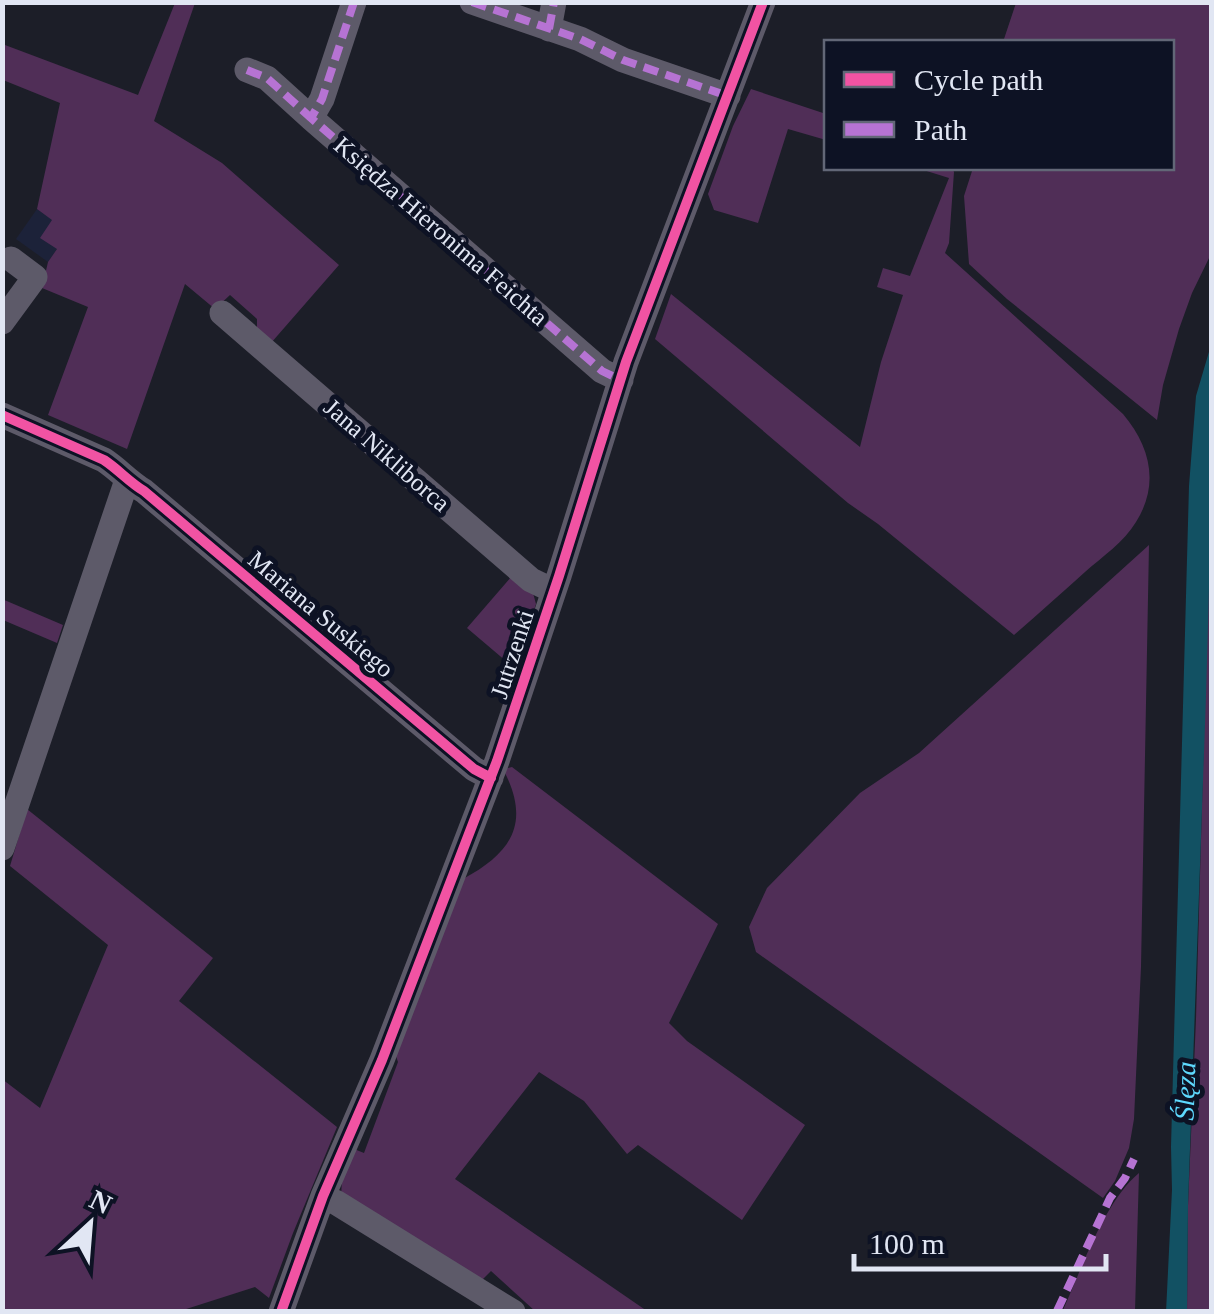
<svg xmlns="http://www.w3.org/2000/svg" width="1214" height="1314" font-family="'Times New Roman',serif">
  <rect width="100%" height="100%" fill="#1c1e28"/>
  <!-- built -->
  <path fill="#1c2239" d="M 37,209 L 53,220 L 57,249 L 48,262 L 16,239 Z"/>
  <!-- green -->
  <path fill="#502e57" d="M 175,3 L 195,3 L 154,121 L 222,163 L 339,265 L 271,343 L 257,330 L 257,319 L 230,295 L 215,309 L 185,284 L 127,449 L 48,415 L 88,307 L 42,288 L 48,262 L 57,249 L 40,238 L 52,220 L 37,209 L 60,103 L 3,80 L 2,50 L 5,45 L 138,95 Z
    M 1016,3 L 1211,3 L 1211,254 L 1192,293 L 1179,329 L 1163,385 L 1157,420 L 1007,299 L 969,264 L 964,196 L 973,168 L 1172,168 L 1172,42 L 1003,42 Z
    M 751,89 L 826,114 L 826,140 L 788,129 L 758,223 L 714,210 L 708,194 L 733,126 Z
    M 917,168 L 952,168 L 954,172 L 949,243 L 945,253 L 1123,414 C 1150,446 1160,484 1136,522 C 1124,542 1102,557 1085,572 C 1062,593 1038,614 1014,635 L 878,524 L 848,503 L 655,339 L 671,294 L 860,447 L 881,362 L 903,295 L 877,287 L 883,268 L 910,276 L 949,178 Z
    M 1211,481 L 1212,1311 L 1187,1312 L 1188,1205 L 1196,1019 Z
    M 1149,545 L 1141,967 L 1134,1119 L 1129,1148 L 1115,1181 L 1103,1198 L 756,952 L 749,927 L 767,888 L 860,793 L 919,753 Z
    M 512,576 L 533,593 L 536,604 L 514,668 L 467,628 Z
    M 2,599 L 63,625 L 57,643 L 3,620 Z
    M 512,767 L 718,924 L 669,1023 L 687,1041 L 805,1125 L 742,1220 L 638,1145 L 627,1154 L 584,1101 L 539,1072 L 455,1179 L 647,1311 L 535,1311 L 491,1271 L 482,1280 L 341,1197 L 342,1179 L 354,1149 L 364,1153 L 398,1062 L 395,1053 L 463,879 C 513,852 531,822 503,769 Z
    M 27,809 L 213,958 L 179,1001 L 337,1127 L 293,1233 L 269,1298 L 255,1287 L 180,1311 L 3,1311 L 2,1079 L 40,1108 L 108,945 L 10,866 Z
    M 1139,1173 L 1135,1311 L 1066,1311 L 1063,1310 C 1082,1268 1104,1202 1139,1173 Z"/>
  <!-- water -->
  <path fill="#125163" d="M 1211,345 L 1212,481 L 1206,696 L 1188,1205 L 1187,1311 L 1166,1312 L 1172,1190 L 1171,1147 L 1189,486 L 1196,396 Z"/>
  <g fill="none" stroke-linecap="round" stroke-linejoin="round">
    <!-- minor -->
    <path stroke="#5d5a69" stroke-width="25" d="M 354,2 L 322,99 L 311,118 L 602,371 L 621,380
      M 472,2 L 580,39 L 623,60 L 728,96
      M 549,29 L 554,2
      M 247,70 L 267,78 L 311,118
      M 222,313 L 531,580 L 554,591
      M 2,322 L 35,277 L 11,259
      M 2,415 L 104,460 C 119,470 129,482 144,491 L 474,769 L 491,778
      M 2,848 L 127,480
      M 323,1196 L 337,1203 L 513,1312
      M 281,1312 L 323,1196 L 382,1060 L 497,761 L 559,576 L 626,362 L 763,2"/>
    <!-- quiet -->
    <path stroke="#b673d3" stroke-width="8" stroke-dasharray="15 8" stroke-linecap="butt" d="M 354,2 L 322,99 L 311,118 L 602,371 L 621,380
      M 472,2 L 580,39 L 623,60 L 728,96
      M 549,29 L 554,2
      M 247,70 L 267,78 L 311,118
      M 1057,1311 L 1110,1198 L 1125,1178 L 1134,1159"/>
    <defs>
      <path id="cycleway" d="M 2,415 L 104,460 C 119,470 129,482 144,491 L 474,769 L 491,778
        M 281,1312 L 323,1196 L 382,1060 L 497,761 L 559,576 L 626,362 L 763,2"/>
    </defs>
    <!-- cycleway casing -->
    <use href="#cycleway" stroke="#0d1224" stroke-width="16"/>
    <!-- cycleway -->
    <use href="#cycleway" stroke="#f153a3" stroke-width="10"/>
  </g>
  <g text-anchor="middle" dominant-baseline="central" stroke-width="10" stroke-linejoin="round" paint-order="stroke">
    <!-- street labels -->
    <g font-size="25" fill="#e1e6f3" stroke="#0d1224">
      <text transform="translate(441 231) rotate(41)">Księdza Hieronima Feichta</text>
      <text transform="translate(387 455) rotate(41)">Jana Nikliborca</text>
      <text transform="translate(321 614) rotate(40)">Mariana Suskiego</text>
      <text transform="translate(512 654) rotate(-72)">Jutrzenki</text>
    </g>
    <!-- water labels -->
    <g font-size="28" font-style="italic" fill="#5ed8fd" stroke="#0d1224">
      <text transform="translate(1185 1091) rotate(-88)">Ślęza</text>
    </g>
  </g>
  <!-- border -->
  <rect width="1214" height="1314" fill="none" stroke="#e1e6f3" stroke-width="10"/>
  <!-- legend -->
  <rect x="824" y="40" width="350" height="130" fill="#0d1224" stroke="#626777" stroke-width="2.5"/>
  <rect x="844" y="72" width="50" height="15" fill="#f153a3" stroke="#626777" stroke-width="2.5"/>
  <text x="914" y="90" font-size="30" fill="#e1e6f3">Cycle path</text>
  <rect x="844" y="122" width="50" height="15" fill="#b673d3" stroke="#626777" stroke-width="2.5"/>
  <text x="914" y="140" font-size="30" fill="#e1e6f3">Path</text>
  <!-- north arrow -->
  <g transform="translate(90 1224) rotate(26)" stroke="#0d1224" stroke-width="8" paint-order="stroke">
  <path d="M0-8L18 38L0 25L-18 38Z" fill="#e1e6f3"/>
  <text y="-15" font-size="28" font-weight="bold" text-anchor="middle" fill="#e1e6f3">N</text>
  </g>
  <!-- scale -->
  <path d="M854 1254v15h252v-15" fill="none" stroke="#e1e6f3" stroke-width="5"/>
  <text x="869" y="1254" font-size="30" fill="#e1e6f3" stroke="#0d1224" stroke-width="8" paint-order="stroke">100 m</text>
</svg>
